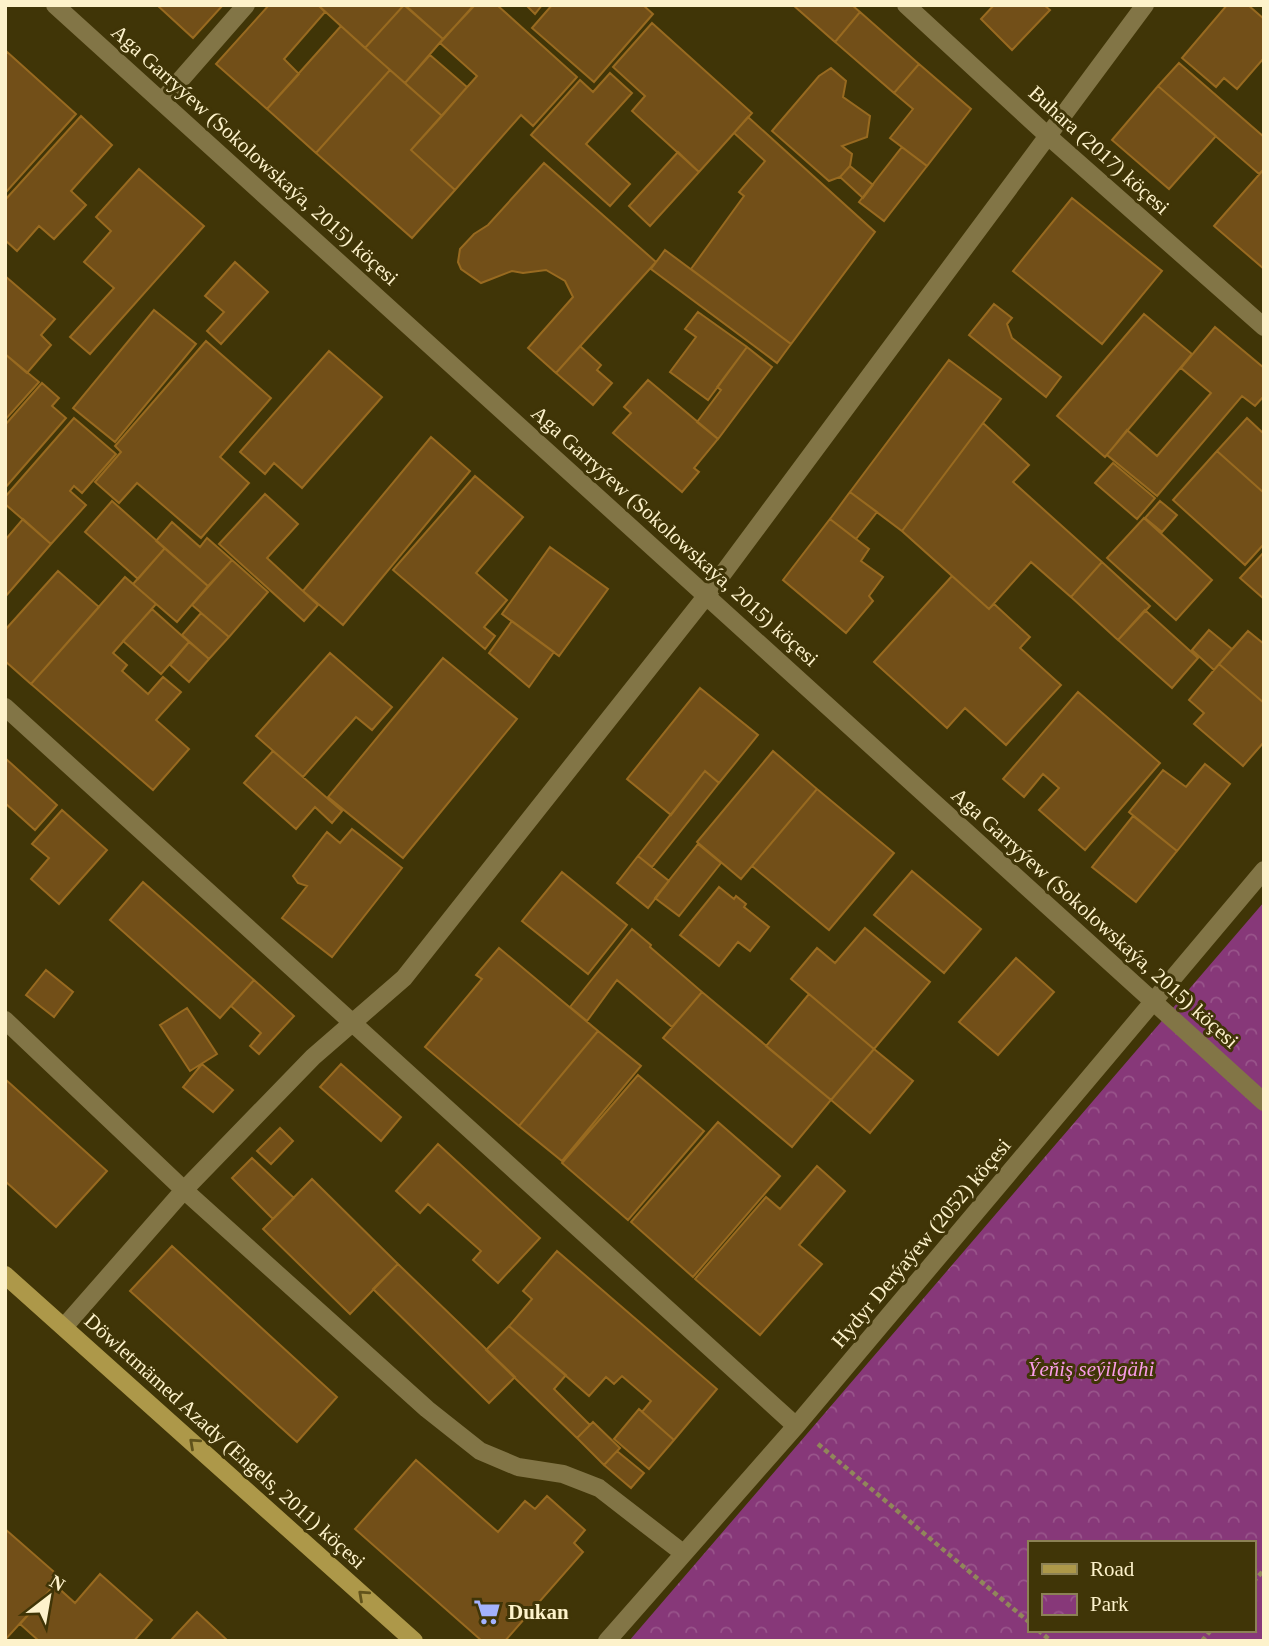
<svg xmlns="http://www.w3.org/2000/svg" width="1269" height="1646" font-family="'Times New Roman',serif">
  <defs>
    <pattern id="park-crowns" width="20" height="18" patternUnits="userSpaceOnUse" patternTransform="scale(1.75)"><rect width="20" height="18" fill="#873879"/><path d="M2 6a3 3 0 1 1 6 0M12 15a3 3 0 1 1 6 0" fill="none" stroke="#99558b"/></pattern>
  </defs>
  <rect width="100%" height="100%" fill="#403507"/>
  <!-- park -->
  <path fill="url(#park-crowns)" fill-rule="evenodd" d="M 1264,902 L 1264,1641 L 629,1641 ZM 1029,1543 L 1253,1543 L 1253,1630 L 1029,1630 Z"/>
  <!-- building -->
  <path fill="#724f18" stroke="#986a20" stroke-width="2" d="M 157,5 L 223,5 L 193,38 Z
    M 269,5 L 318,5 L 325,12 L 284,59 L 299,74 L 267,109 L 216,64 Z
    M 318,5 L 404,5 L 365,48 Z
    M 404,5 L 443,39 L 405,83 L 365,48 Z
    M 405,5 L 474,5 L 474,6 L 443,39 Z
    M 497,5 L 577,77 L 533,126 L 521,115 L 455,190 L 411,150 L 477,76 L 440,43 L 474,5 Z
    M 526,5 L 542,5 L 535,14 Z
    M 552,5 L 643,5 L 653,14 L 594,82 L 532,28 Z
    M 793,5 L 852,5 L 860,12 L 835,42 Z
    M 994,5 L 1044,5 L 1050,10 L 1012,50 L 981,19 Z
    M 1227,5 L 1248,5 L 1264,19 L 1264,58 L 1237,89 L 1224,78 L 1216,87 L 1182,58 Z
    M 860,12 L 919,64 L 894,93 L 835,42 Z
    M 652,23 L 752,113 L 699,172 L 632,111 L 645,96 L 613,67 Z
    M 341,26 L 390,70 L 316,153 L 267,109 Z
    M 6,51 L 76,114 L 7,191 L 5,189 Z
    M 430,55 L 467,87 L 442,116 L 405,83 Z
    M 1179,63 L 1264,137 L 1264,169 L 1259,174 L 1158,86 Z
    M 919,64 L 971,109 L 927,166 L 890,138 L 913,109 L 894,93 Z
    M 831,68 L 846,81 L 843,97 L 870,116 L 867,137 L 842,146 L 852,154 L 850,166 L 840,177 L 829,181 L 772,131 L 819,76 Z
    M 390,70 L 442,116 L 411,150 L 455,190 L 412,238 L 316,153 Z
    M 610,73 L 632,93 L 586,144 L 630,184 L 610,206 L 531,135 L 580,80 L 593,92 Z
    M 1158,86 L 1216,136 L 1169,189 L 1112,140 Z
    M 81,116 L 112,145 L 71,191 L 86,205 L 54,239 L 39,226 L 17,251 L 5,240 L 5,200 Z
    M 748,117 L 875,232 L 791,344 L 691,269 L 744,196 L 739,192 L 765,161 L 734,133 Z
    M 902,147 L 927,166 L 884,221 L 859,202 Z
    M 678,152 L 699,172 L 650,226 L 629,206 Z
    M 544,163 L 656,262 L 556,373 L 528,348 L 573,297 L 565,281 L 546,270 L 523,273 L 512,271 L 481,283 L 461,269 L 458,262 L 460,249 L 474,234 L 488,225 Z
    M 850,166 L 873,185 L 863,198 L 840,177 Z
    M 139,169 L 204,226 L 90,354 L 70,337 L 114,288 L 84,262 L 111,231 L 96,217 Z
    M 1264,169 L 1264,269 L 1214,226 Z
    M 1072,198 L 1162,271 L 1102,344 L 1013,271 Z
    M 665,250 L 791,344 L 777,363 L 651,269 Z
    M 235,262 L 268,292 L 221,344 L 207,331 L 224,312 L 205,296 Z
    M 5,276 L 55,319 L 41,335 L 51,345 L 27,373 L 5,354 Z
    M 994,304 L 1012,318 L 1007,324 L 1012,338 L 1061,377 L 1046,397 L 969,335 Z
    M 154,310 L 196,344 L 115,442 L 73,408 Z
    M 698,312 L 747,347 L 708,400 L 670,372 L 696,337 L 685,329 Z
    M 1144,314 L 1192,354 L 1105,457 L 1057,416 Z
    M 1215,327 L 1264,368 L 1264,396 L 1255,406 L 1242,396 L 1157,496 L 1107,455 L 1127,430 L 1157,456 L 1211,393 L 1181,368 Z
    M 206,341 L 271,398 L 220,457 L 249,483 L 201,538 L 137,483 L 119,503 L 95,482 L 121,452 L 115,446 Z
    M 580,346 L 601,365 L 597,370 L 612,383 L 593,405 L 556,373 Z
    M 747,347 L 772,367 L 718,439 L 697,422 L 721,390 L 717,387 Z
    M 329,351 L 382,397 L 302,488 L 274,463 L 265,474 L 240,452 Z
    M 5,354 L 39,382 L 5,420 Z
    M 949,360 L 1001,399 L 902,531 L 850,492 Z
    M 648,380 L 718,439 L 694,468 L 699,472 L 682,492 L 613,433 L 631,413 L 624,407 Z
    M 42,383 L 59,398 L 52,406 L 66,418 L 5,488 L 5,425 Z
    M 74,418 L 116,454 L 82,493 L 74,486 L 70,491 L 86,505 L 51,544 L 5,504 L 5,497 Z
    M 1247,418 L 1264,434 L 1264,493 L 1217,451 Z
    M 983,423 L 1029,465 L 1013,482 L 1102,562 L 1071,597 L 1031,562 L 989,609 L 902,531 Z
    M 431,437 L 470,471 L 343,625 L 303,591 Z
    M 1217,451 L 1264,493 L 1264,544 L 1245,565 L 1173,500 Z
    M 1113,463 L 1155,498 L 1137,519 L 1095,483 Z
    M 475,476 L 523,517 L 476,573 L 507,600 L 484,627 L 495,636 L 485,649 L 393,570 Z
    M 850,492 L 877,512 L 856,539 L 830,519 Z
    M 265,494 L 298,524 L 267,558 L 318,605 L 304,621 L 219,544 Z
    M 112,501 L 165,548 L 138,579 L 85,532 Z
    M 1160,501 L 1177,515 L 1162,532 L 1145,518 Z
    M 1144,518 L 1212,580 L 1176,620 L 1107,558 Z
    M 23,519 L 51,544 L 5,597 L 5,540 Z
    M 830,519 L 869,549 L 861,561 L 883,577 L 869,596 L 873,601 L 846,633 L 783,580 Z
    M 172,522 L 200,547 L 207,538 L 232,560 L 208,586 L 156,541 Z
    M 550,547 L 608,589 L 559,656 L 502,614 Z
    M 165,548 L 208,586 L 177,622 L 133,584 Z
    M 1264,552 L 1264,599 L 1240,578 Z
    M 232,560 L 268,592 L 229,637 L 192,605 Z
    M 1102,562 L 1150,606 L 1118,640 L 1071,597 Z
    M 58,571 L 99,607 L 31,684 L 5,661 L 5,630 Z
    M 952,576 L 989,609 L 994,604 L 1030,637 L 1020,648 L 1061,685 L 1006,745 L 965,708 L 947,728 L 874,662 Z
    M 125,577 L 156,604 L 113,653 L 127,665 L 122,671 L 148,694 L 163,677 L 181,692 L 156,720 L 189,749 L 153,790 L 31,684 Z
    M 152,609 L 189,642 L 161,674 L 123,641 Z
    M 1145,610 L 1198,658 L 1172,688 L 1118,640 Z
    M 201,613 L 229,637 L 209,659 L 182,635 Z
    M 512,621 L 554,652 L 529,687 L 489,653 Z
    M 1209,630 L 1232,649 L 1214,670 L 1192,650 Z
    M 1248,631 L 1264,644 L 1264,703 L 1219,664 Z
    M 189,642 L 209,659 L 189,682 L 170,665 Z
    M 330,653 L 392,707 L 372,730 L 356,717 L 303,777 L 256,736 Z
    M 443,658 L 517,719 L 403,858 L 328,797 Z
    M 1219,664 L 1264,703 L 1264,742 L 1243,766 L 1194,724 L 1204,713 L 1189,700 Z
    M 700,688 L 758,735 L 719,783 L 705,771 L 671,815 L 627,779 Z
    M 1078,692 L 1160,763 L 1085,850 L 1039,810 L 1059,788 L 1043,774 L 1024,797 L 1003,779 Z
    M 273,751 L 342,811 L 332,823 L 315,807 L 296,829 L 244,783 Z
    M 773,751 L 817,789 L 741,879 L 697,842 Z
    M 5,758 L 57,805 L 35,830 L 5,803 Z
    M 1205,764 L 1230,784 L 1177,851 L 1129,812 L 1163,770 L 1186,787 Z
    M 705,771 L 719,783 L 652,867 L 638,856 Z
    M 817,789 L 894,853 L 829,930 L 752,866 Z
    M 62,810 L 107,850 L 59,904 L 31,879 L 49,858 L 32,844 Z
    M 1133,816 L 1177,851 L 1136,902 L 1092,867 Z
    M 352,829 L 402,868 L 332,957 L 282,918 L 307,886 L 298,883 L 293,876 L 327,832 L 340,843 Z
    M 698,844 L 721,863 L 679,916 L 655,898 Z
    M 638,856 L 669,881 L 648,908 L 617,883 Z
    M 912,871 L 981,929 L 944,973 L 874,915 Z
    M 562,872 L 627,925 L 588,974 L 522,921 Z
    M 143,882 L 254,980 L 220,1018 L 110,920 Z
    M 719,887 L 734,899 L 736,896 L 746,904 L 744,907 L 769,927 L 750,951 L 738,942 L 719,966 L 680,935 Z
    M 865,928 L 930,982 L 874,1049 L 791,979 L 817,948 L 835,963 Z
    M 632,929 L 651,945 L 650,947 L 702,992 L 672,1027 L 617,980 L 587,1021 L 570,1007 Z
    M 499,948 L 598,1031 L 519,1126 L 425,1047 L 482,979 L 476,975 Z
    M 1016,958 L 1054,992 L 998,1055 L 959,1022 Z
    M 46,970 L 73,992 L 54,1017 L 26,995 Z
    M 254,980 L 294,1016 L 259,1054 L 250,1046 L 261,1033 L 231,1006 Z
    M 702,992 L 831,1100 L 792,1147 L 663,1038 Z
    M 809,994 L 874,1049 L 831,1100 L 766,1046 Z
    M 187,1008 L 217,1054 L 190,1071 L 160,1025 Z
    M 598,1031 L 641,1066 L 562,1161 L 519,1126 Z
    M 874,1049 L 913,1081 L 870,1133 L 831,1100 Z
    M 202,1064 L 233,1090 L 213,1112 L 183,1087 Z
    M 341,1064 L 401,1117 L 381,1141 L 320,1087 Z
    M 638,1075 L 704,1131 L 628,1220 L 562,1163 Z
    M 5,1079 L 107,1171 L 56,1227 L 5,1181 Z
    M 718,1122 L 780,1176 L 693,1277 L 631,1222 Z
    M 280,1128 L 293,1141 L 271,1164 L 257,1151 Z
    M 438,1144 L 540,1238 L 498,1283 L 473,1260 L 481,1251 L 428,1204 L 420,1213 L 396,1191 Z
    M 252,1158 L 294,1198 L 273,1219 L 232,1178 Z
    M 817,1166 L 845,1191 L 799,1245 L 822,1264 L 760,1335 L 695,1279 L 766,1197 L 780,1209 Z
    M 312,1179 L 398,1264 L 350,1314 L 263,1229 Z
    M 172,1246 L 337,1397 L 297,1442 L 130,1291 Z
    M 557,1251 L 717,1389 L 674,1440 L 642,1412 L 651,1401 L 622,1376 L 614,1384 L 606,1377 L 589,1396 L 509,1326 L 532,1299 L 523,1291 Z
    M 398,1264 L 515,1377 L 489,1403 L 373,1289 Z
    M 509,1326 L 566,1375 L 554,1389 L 590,1425 L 577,1438 L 486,1350 Z
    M 639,1409 L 674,1440 L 649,1469 L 614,1439 Z
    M 593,1422 L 620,1448 L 604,1465 L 577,1438 Z
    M 617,1451 L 644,1473 L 631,1488 L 604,1465 Z
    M 416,1460 L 498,1532 L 525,1501 L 535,1509 L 547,1496 L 585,1530 L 574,1543 L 583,1552 L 505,1641 L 482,1641 L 355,1529 Z
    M 5,1529 L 61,1578 L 5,1640 Z
    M 100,1574 L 152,1620 L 134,1641 L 39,1641 L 20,1624 L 55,1585 L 75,1603 Z
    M 197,1612 L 228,1641 L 170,1641 Z"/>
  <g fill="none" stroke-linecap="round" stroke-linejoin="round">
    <!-- path -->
    <path stroke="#91865b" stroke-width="4.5" stroke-dasharray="5 3.5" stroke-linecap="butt" d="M 818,1444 L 1029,1622
      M 1253,1582 L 1264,1570
      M 1038,1630 L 1051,1641
      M 1202,1641 L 1211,1630"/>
    <!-- street -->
    <path stroke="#827546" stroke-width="18" d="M 55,5 L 1264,1102
      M 906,5 L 1048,136 L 1264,327
      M 162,101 L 246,5
      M 5,707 L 796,1426
      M 5,1020 L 184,1190 L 427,1409 L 480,1451 L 518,1467 L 563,1474 L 599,1488 L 683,1553
      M 64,1327 L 184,1190 L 313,1057 L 404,978 L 707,595 L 1145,5
      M 607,1641 L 796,1426 L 1264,870"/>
    <!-- secondary -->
    <path stroke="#ad9849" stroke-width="18" d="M 5,1275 L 414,1641"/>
  </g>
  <!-- one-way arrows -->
  <defs><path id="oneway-chevron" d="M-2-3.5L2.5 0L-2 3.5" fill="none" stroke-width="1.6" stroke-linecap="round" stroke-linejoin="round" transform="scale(1.75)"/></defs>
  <g stroke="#61531b">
    <use href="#oneway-chevron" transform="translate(194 1443) rotate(-138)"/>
    <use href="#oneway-chevron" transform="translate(363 1595) rotate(-138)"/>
  </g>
  <!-- icons -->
  <defs>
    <symbol id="supermarket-bare" viewBox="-9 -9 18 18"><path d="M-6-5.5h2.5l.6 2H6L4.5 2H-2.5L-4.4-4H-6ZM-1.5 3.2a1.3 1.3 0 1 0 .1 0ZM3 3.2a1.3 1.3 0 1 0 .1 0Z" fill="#a3b2fd" stroke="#403507" stroke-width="2.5" paint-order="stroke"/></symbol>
  </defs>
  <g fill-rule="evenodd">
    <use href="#supermarket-bare" x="468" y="1593" width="38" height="38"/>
  </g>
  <g text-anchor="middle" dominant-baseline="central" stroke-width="6" stroke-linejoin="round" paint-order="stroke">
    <!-- street labels -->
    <g font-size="21" fill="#fdf2cb" stroke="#403507">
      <text transform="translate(1099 150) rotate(42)">Buhara (2017) köçesi</text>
      <text transform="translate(255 155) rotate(42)">Aga Garryýew (Sokolowskaýa, 2015) köçesi</text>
      <text transform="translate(675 536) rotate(42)">Aga Garryýew (Sokolowskaýa, 2015) köçesi</text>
      <text transform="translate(1095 918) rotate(42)">Aga Garryýew (Sokolowskaýa, 2015) köçesi</text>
      <text transform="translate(921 1243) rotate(-50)">Hydyr Derýaýew (2052) köçesi</text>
      <text transform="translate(225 1441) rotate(42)">Döwletmämed Azady (Engels, 2011) köçesi</text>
    </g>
    <!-- park labels -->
    <g font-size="21" font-style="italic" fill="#f99ce6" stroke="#403507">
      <text x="1091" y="1369">Ýeňiş seýilgähi</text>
    </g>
    <!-- poi labels -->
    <g font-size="21" font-weight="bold" fill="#fdf2cb" stroke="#403507" text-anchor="start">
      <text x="508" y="1612">Dukan</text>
    </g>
  </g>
  <!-- border -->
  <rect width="1269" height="1646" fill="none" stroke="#fdf2cb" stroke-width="14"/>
  <!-- legend -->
  <rect x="1028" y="1541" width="228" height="91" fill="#403507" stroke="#8c8155" stroke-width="2"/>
  <rect x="1042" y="1564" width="35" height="10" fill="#ad9849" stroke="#8c8155" stroke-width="2"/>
  <text x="1090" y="1576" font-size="21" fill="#fdf2cb">Road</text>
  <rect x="1042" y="1594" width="35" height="21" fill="url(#park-crowns)" stroke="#8c8155" stroke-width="2"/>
  <text x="1090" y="1611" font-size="21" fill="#fdf2cb">Park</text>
  <!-- north arrow -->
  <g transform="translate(49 1597) rotate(31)" stroke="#403507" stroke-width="5" paint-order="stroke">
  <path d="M0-5L12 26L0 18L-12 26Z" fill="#fdf2cb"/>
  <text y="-10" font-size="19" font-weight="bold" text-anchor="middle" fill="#fdf2cb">N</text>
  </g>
</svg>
